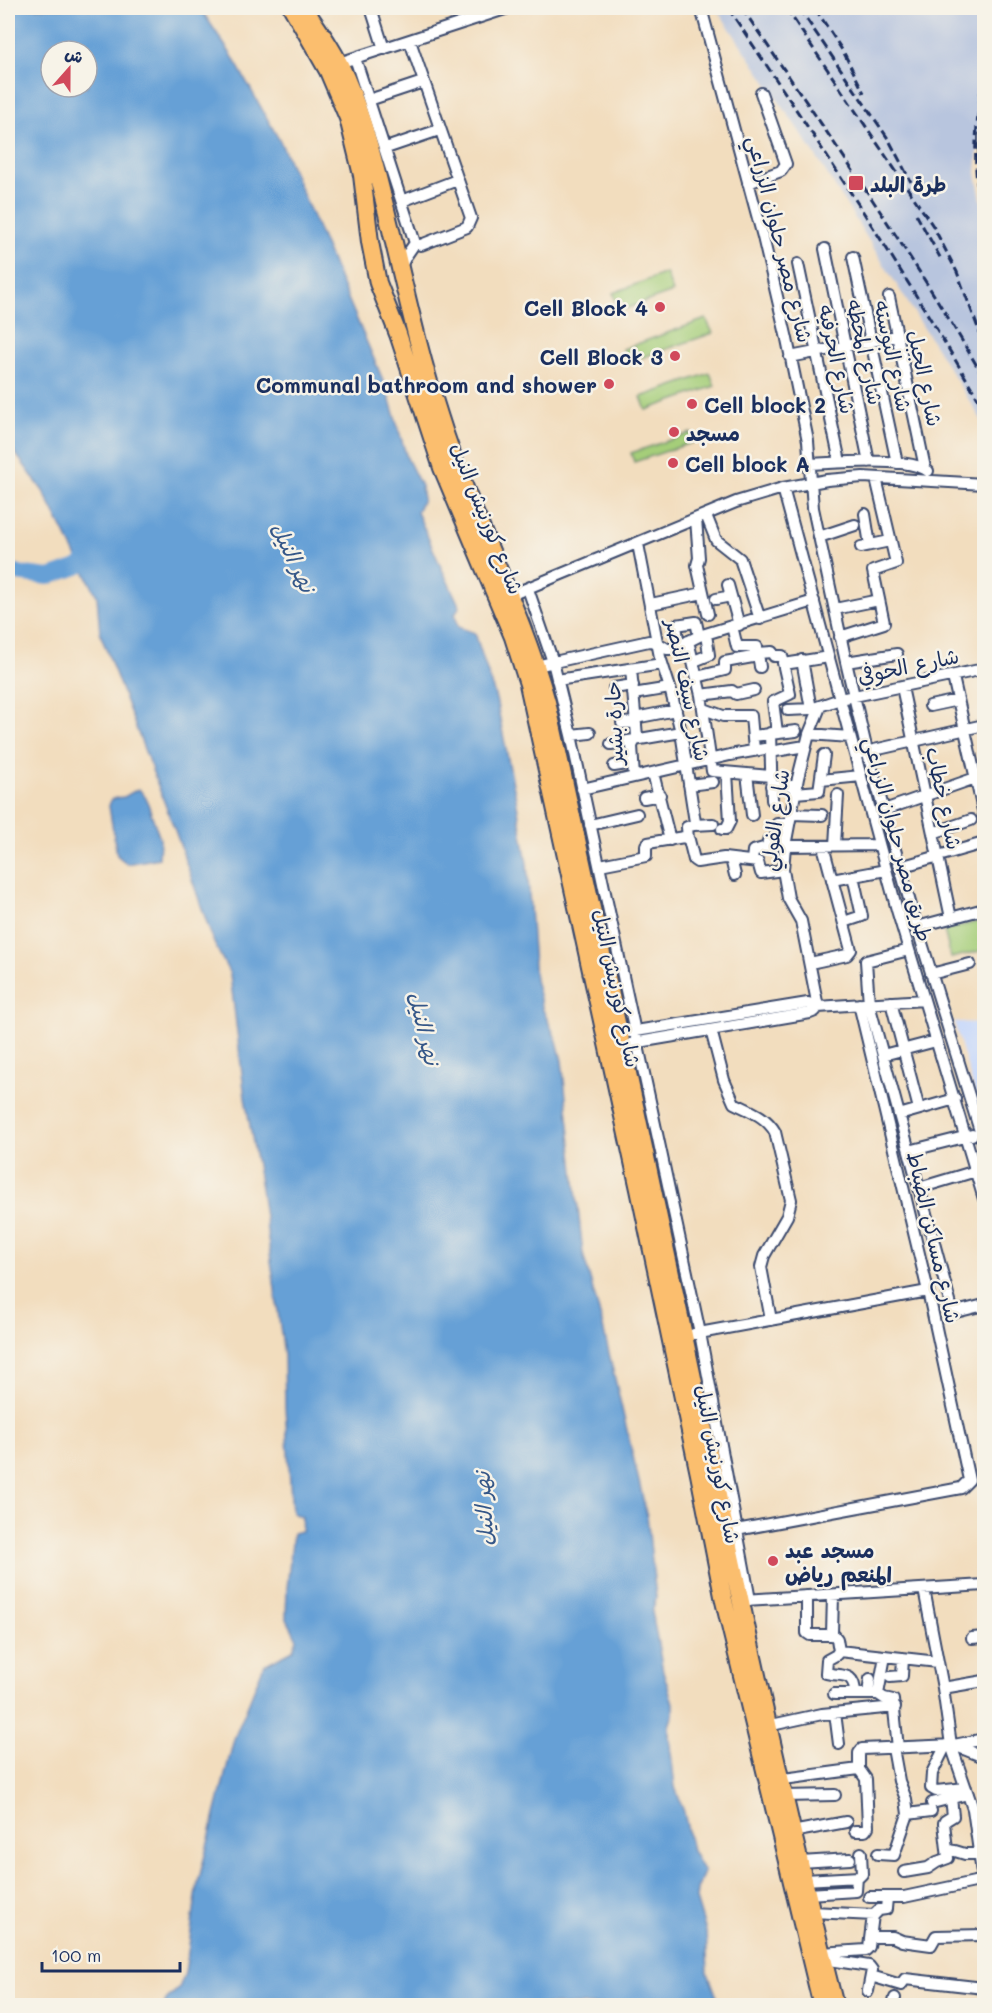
<svg xmlns="http://www.w3.org/2000/svg" width="992" height="2013" font-family="Mali,'Playpen Sans Arabic',sans-serif">
  <rect width="100%" height="100%" fill="#f7f3e8"/>
  <filter id="ink" filterUnits="userSpaceOnUse"><feTurbulence type="fractalNoise" baseFrequency=".0167" numOctaves="2"/><feDisplacementMap in="SourceGraphic" scale="12" xChannelSelector="R" yChannelSelector="G"/><feConvolveMatrix kernelMatrix="1 2 1 2 8 2 1 2 1" color-interpolation-filters="sRGB"/></filter>
  <filter id="wash" filterUnits="userSpaceOnUse"><feTurbulence type="fractalNoise" baseFrequency=".008" numOctaves="4" result="noise"/><feDisplacementMap in="SourceGraphic" scale="24" xChannelSelector="R" yChannelSelector="G"/><feGaussianBlur stdDeviation="1.35" result="paint"/><feColorMatrix in="noise" values="0 0 0 0 0 0 0 0 0 0 0 0 0 0 0 0 0 1.4 0 .05"/><feComposite in="paint" operator="in"/></filter>
  <g filter="url(#wash)">
    <rect width="100%" height="100%" fill="#f2ddbe"/>
    <!-- built -->
    <path fill="#ccdbf9" d="M 954,1022 L 984,1023 L 984,1123 Z"/>
    <!-- industrial -->
    <path fill="#b8c5de" d="M 716,8 L 984,8 L 984,67 L 976,173 L 984,215 L 984,424 L 814,153 Z"/>
    <!-- green -->
    <path fill="#a5ce79" stroke="#607e6c" stroke-width="1.5" d="M 666,273 L 673,292 L 619,311 L 613,293 Z
      M 706,319 L 713,333 L 629,362 L 623,349 Z
      M 710,373 L 715,386 L 646,410 L 641,397 Z
      M 691,433 L 694,442 L 634,462 L 631,453 Z
      M 984,920 L 984,950 L 951,958 L 944,930 Z"/>
    <!-- water -->
    <path fill="#66a0d6" stroke="#40689a" stroke-width="1.5" fill-rule="evenodd" d="M 8,8 L 200,8 L 232,56 L 281,143 L 377,366 L 387,390 L 407,458 L 421,486 L 423,499 L 417,512 L 440,565 L 458,603 L 459,607 L 455,614 L 458,627 L 475,633 L 496,699 L 517,804 L 527,864 L 535,980 L 543,1010 L 557,1041 L 562,1061 L 583,1254 L 601,1319 L 647,1516 L 656,1598 L 652,1612 L 663,1671 L 673,1703 L 673,1714 L 669,1726 L 669,1736 L 675,1787 L 684,1812 L 692,1851 L 704,1872 L 697,1889 L 696,1899 L 706,1932 L 708,1973 L 720,2005 L 164,2005 L 166,2000 L 179,1988 L 185,1973 L 198,1883 L 234,1739 L 264,1665 L 293,1650 L 297,1639 L 286,1617 L 287,1588 L 293,1533 L 301,1531 L 302,1517 L 292,1513 L 285,1407 L 284,1355 L 261,1188 L 245,1098 L 230,974 L 214,943 L 176,833 L 100,633 L 97,596 L 43,491 L 8,443 ZM 51,51 L 87,51 L 87,87 L 51,87 Z
      M 139,789 L 146,798 L 160,839 L 159,858 L 127,864 L 117,855 L 109,806 L 111,800 C 116,797 118,798 124,797 C 129,795 133,791 139,789 Z"/>
    <g fill="none" stroke-linecap="round" stroke-linejoin="round">
      <!-- river -->
      <path stroke="#66a0d6" stroke-width="16" d="M 8,572 L 49,577 L 80,566 L 92,546"/>
    </g>
  </g>
  <g filter="url(#ink)">
    <g fill="none" stroke-linecap="round" stroke-linejoin="round">
      <defs>
        <path id="minor" d="M 371,8 L 384,49
          M 701,8 L 763,237 L 787,339 L 808,441 L 813,508 L 846,662 L 867,751 L 917,927 L 984,1144
          M 355,58 L 415,243 L 421,245 L 467,227 L 471,218 L 410,41
          M 339,63 L 508,8
          M 369,100 L 423,82
          M 984,137 L 984,155
          M 386,148 L 439,130
          M 748,183 L 781,171 L 786,164 L 761,93
          M 402,201 L 457,180
          M 825,249 L 869,462
          M 853,257 L 897,463
          M 798,264 L 840,462
          M 400,268 L 406,256 L 415,243
          M 889,297 L 925,468
          M 790,357 L 897,336
          M 810,464 C 835,463 908,456 928,471
          M 783,488 L 897,910 L 984,1199
          M 865,514 L 870,545
          M 706,515 L 716,540 L 740,559 L 760,619
          M 696,519 L 699,558 L 697,565 L 708,614
          M 819,537 L 855,525
          M 638,544 L 660,657 L 670,688 L 681,732 L 695,822 L 694,825 L 687,827 L 688,839
          M 861,547 L 890,541
          M 728,585 L 739,625
          M 528,589 L 553,662 L 571,735 L 700,1333 L 750,1600
          M 506,597 L 736,502 L 783,488 L 827,480 L 863,477 L 984,484
          M 716,599 L 731,596
          M 651,604 L 703,593
          M 835,609 L 879,600
          M 732,626 L 737,647 L 757,647 L 760,667
          M 840,637 L 884,623 L 873,571 L 896,563 L 876,478
          M 688,641 L 701,695 L 712,771 L 771,776
          M 679,646 L 676,625 L 696,622 L 699,636
          M 758,653 L 772,652 L 774,656 L 782,656 L 784,664 L 829,657
          M 802,660 L 811,709
          M 694,661 L 709,655 L 706,634
          M 846,662 L 897,654
          M 536,666 L 649,641 L 656,642 L 667,649 L 673,649 L 699,636 L 814,601
          M 631,669 L 637,736 L 632,746 L 634,777
          M 697,677 L 725,670 L 725,662 L 758,656
          M 953,677 L 984,815
          M 557,680 L 662,664
          M 902,687 L 951,918
          M 614,688 L 633,685
          M 633,694 L 670,688
          M 701,695 L 732,691 L 736,694 L 754,690
          M 930,706 L 958,700
          M 704,709 L 723,716 L 751,716 L 754,750
          M 788,710 L 811,709 L 840,699 L 984,669
          M 635,718 L 676,710
          M 622,723 L 636,722
          M 777,732 L 773,702 L 790,694 L 783,663
          M 770,733 L 772,800
          M 809,734 L 850,737
          M 571,735 L 590,733
          M 753,736 L 796,731
          M 611,744 L 681,732
          M 770,752 L 805,746
          M 861,753 L 984,725
          M 614,766 L 633,763
          M 653,773 L 670,840
          M 747,774 L 752,815
          M 821,780 L 861,776
          M 689,785 L 713,782
          M 771,786 L 796,786
          M 582,789 L 730,755 L 770,748
          M 795,793 L 819,791 L 824,755
          M 644,798 L 660,795
          M 884,810 L 984,775
          M 791,814 L 822,815
          M 590,825 L 637,814
          M 694,825 L 713,824
          M 722,829 L 726,829 L 730,821 L 727,773
          M 933,833 L 971,820
          M 776,840 L 777,824 L 789,824
          M 835,845 L 838,795
          M 785,846 L 879,845
          M 731,859 L 735,875
          M 752,860 L 753,851 L 767,847 L 768,841 L 786,839
          M 600,865 L 646,856 L 646,845 L 648,843 L 684,837 L 689,840 L 694,860 L 697,862 L 724,858 L 758,862 L 761,873 L 783,870
          M 900,867 L 984,843
          M 832,880 L 886,870
          M 844,922 L 862,916 L 853,876
          M 917,927 L 984,909
          M 909,950 L 866,961 L 869,1004 L 952,1309 L 956,1312 L 984,1305
          M 810,963 L 847,955 L 851,950 L 823,846
          M 931,974 L 970,964
          M 891,1002 L 919,1109
          M 818,1007 L 801,921 L 788,898 L 783,870 L 785,846 L 798,778 L 809,734 L 820,707
          M 711,1030 L 724,1080 L 734,1103 C 750,1111 766,1116 775,1132 L 791,1200 L 787,1216 L 764,1256 L 761,1267 L 771,1320
          M 630,1032 L 808,1003 L 818,1007 L 924,1000
          M 633,1043 L 810,1013 L 815,1011 L 818,1007
          M 883,1055 L 936,1041
          M 899,1115 L 955,1099
          M 909,1151 L 972,1135
          M 919,1188 L 976,1171
          M 694,1334 L 928,1291
          M 731,1531 L 961,1488 L 969,1480 L 928,1291 L 859,1004
          M 924,1589 L 943,1688 L 951,1745 L 973,1809 L 984,1887
          M 807,1596 L 807,1633 L 810,1635 L 834,1635 L 837,1639 L 839,1651 L 938,1662
          M 745,1600 L 984,1585
          M 832,1634 L 833,1595
          M 972,1638 L 984,1637
          M 839,1651 L 836,1655 L 827,1660 L 826,1673 C 840,1677 855,1670 855,1694
          M 890,1677 L 902,1676 L 903,1658
          M 943,1688 L 984,1681
          M 834,1694 L 878,1694 L 884,1698 L 893,1700 L 898,1748
          M 868,1694 L 870,1679
          M 878,1694 L 885,1656
          M 835,1713 L 839,1744
          M 767,1726 L 822,1714 L 895,1707
          M 946,1745 L 932,1773 L 931,1788 L 936,1791 L 966,1788
          M 954,1745 L 984,1739
          M 776,1780 L 859,1769 L 859,1753 L 862,1749 L 954,1745 L 984,1757
          M 784,1796 L 835,1795
          M 932,1803 L 968,1794
          M 908,1814 L 931,1811
          M 855,1831 L 865,1831 L 868,1827 L 866,1779 L 859,1769
          M 792,1832 L 846,1822
          M 947,1850 L 955,1851 L 965,1854 L 980,1854
          M 878,1854 L 894,1855 L 908,1814 L 906,1799 L 899,1781 L 893,1748
          M 800,1862 L 850,1859
          M 904,1872 L 928,1868 L 937,1862 L 948,1858 L 944,1823 L 945,1821 L 953,1816 L 951,1798
          M 804,1880 L 859,1877 L 862,1874 L 861,1853
          M 808,1894 L 856,1891 L 857,1877
          M 869,1897 L 904,1897 L 984,1880
          M 812,1912 L 874,1915 L 879,1910 L 886,1909 L 887,1898
          M 871,1937 L 893,1937 L 902,1941 L 931,1945 L 936,1936 L 984,1935
          M 821,1953 L 866,1950 L 869,1947 L 873,1915
          M 823,1959 L 869,1966 L 872,1970 L 868,1991
          M 871,1976 L 901,1985 L 905,1979 L 984,1988
          M 893,2006 L 895,1998"/>
        <path id="trunk" d="M 292,8 L 328,71 L 348,118 L 362,175 L 370,242 L 378,283 L 398,334 L 442,468 L 513,637 L 528,684 L 639,1189 L 699,1474 L 724,1601 L 822,2006
          M 304,8 C 319,30 336,53 346,78 C 367,127 378,178 391,230 C 406,293 420,356 440,418 C 470,515 520,604 547,702 C 593,912 639,1121 683,1331 C 731,1557 778,1782 835,2006"/>
      </defs>
      <!-- minor casing -->
      <use href="#minor" stroke="#3b496c" stroke-width="14"/>
      <!-- trunk casing -->
      <use href="#trunk" stroke="#3b496c" stroke-width="20"/>
      <!-- minor -->
      <use href="#minor" stroke="#fff" stroke-width="10"/>
      <!-- trunk -->
      <use href="#trunk" stroke="#fbbe6e" stroke-width="16"/>
      <!-- rail -->
      <path stroke="#1b2f5e" stroke-width="3" stroke-dasharray="9 4.5" stroke-linecap="butt" d="M 728,8 C 817,140 905,272 984,409
        M 742,8 C 825,130 910,250 984,378
        M 786,8 L 933,226 L 957,272 L 984,344
        M 799,8 L 889,140 L 911,182
        M 815,8 L 844,53 L 864,93
        M 984,60 C 979,112 968,166 984,217
        M 916,214 L 941,259"/>
    </g>
  </g>
  <!-- markers -->
  <g fill="#d1495b" stroke="#f7f3e8" stroke-width="2">
    <rect x="848" y="175" width="16" height="16" rx="3"/>
    <circle cx="660" cy="307" r="6"/>
    <circle cx="675" cy="356" r="6"/>
    <circle cx="609" cy="384" r="6"/>
    <circle cx="692" cy="404" r="6"/>
    <circle cx="674" cy="432" r="6"/>
    <circle cx="673" cy="463" r="6"/>
    <circle cx="773" cy="1561" r="6"/>
  </g>
  <g text-anchor="middle" dominant-baseline="central" stroke-width="5" stroke-linejoin="round" paint-order="stroke">
    <!-- poi labels -->
    <g font-size="21" font-weight="bold" fill="#1b2f5e" stroke="#f7f3e8" text-anchor="start">
      <text x="870" y="183">طرة البلد</text>
      <text x="648" y="307" text-anchor="end">Cell Block 4</text>
      <text x="663" y="356" text-anchor="end">Cell Block 3</text>
      <text x="597" y="384" text-anchor="end">Communal bathroom and shower</text>
      <text x="704" y="404">Cell block 2</text>
      <text x="686" y="432">مسجد</text>
      <text x="685" y="463">Cell block A</text>
      <text x="785" y="1549">مسجد عبد<tspan x="785" dy="24">المنعم رياض</tspan></text>
    </g>
    <!-- street labels -->
    <g font-size="21" fill="#1b2f5e" stroke="#f7f3e8">
      <text transform="translate(781 239) rotate(76)">شارع مصر حلوان الزراعي</text>
      <text transform="translate(866 352) rotate(78)">شارع المحطه</text>
      <text transform="translate(894 356) rotate(78)">شارع البوسته</text>
      <text transform="translate(838 359) rotate(78)">شارع الحرفيه</text>
      <text transform="translate(926 378) rotate(78)">شارع الجبل</text>
      <text transform="translate(488 518) rotate(68)">شارع كورنيش النيل</text>
      <text transform="translate(908 665) rotate(-12)">شارع الحوفي</text>
      <text transform="translate(689 690) rotate(78)">شارع سيف النصر</text>
      <text transform="translate(613 723) rotate(-92)">حارة بشير</text>
      <text transform="translate(945 798) rotate(78)">شارع خطاب</text>
      <text transform="translate(774 820) rotate(-82)">شارع الفولي</text>
      <text transform="translate(899 839) rotate(75)">طريق مصر حلوان الزراعي</text>
      <text transform="translate(618 988) rotate(78)">شارع كورنيش النيل</text>
      <text transform="translate(935 1237) rotate(77)">شارع مساكن الضباط</text>
      <text transform="translate(719 1464) rotate(79)">شارع كورنيش النيل</text>
    </g>
    <!-- water labels -->
    <g font-size="22" font-style="italic" fill="#355788" stroke="#f7f3e8">
      <text transform="translate(294 557) rotate(65)">نهر النيل</text>
      <text transform="translate(425 1028) rotate(77)">نهر النيل</text>
      <text transform="translate(483 1509) rotate(-93)">نهر النيل</text>
    </g>
  </g>
  <!-- margin -->
  <rect width="992" height="2013" fill="none" stroke="#f7f3e8" stroke-width="30"/>
  <!-- north arrow -->
  <g transform="translate(69 69) rotate(21)"><circle r="28" fill="#f7f3e8" stroke="#9fa5b1" stroke-width="1.5"/>
  <path d="M0-4.5L10 22L0 15L-10 22Z" fill="#d1495b"/>
  <text y="-9" font-size="16" font-weight="bold" text-anchor="middle" fill="#1b2f5e">ش</text>
  </g>
  <!-- scale -->
  <path d="M42 1962v9h138v-9" fill="none" stroke="#1b2f5e" stroke-width="3"/>
  <text x="51" y="1962" font-size="18" fill="#1b2f5e" stroke="#f7f3e8" stroke-width="4.5" paint-order="stroke">100 m</text>
</svg>
